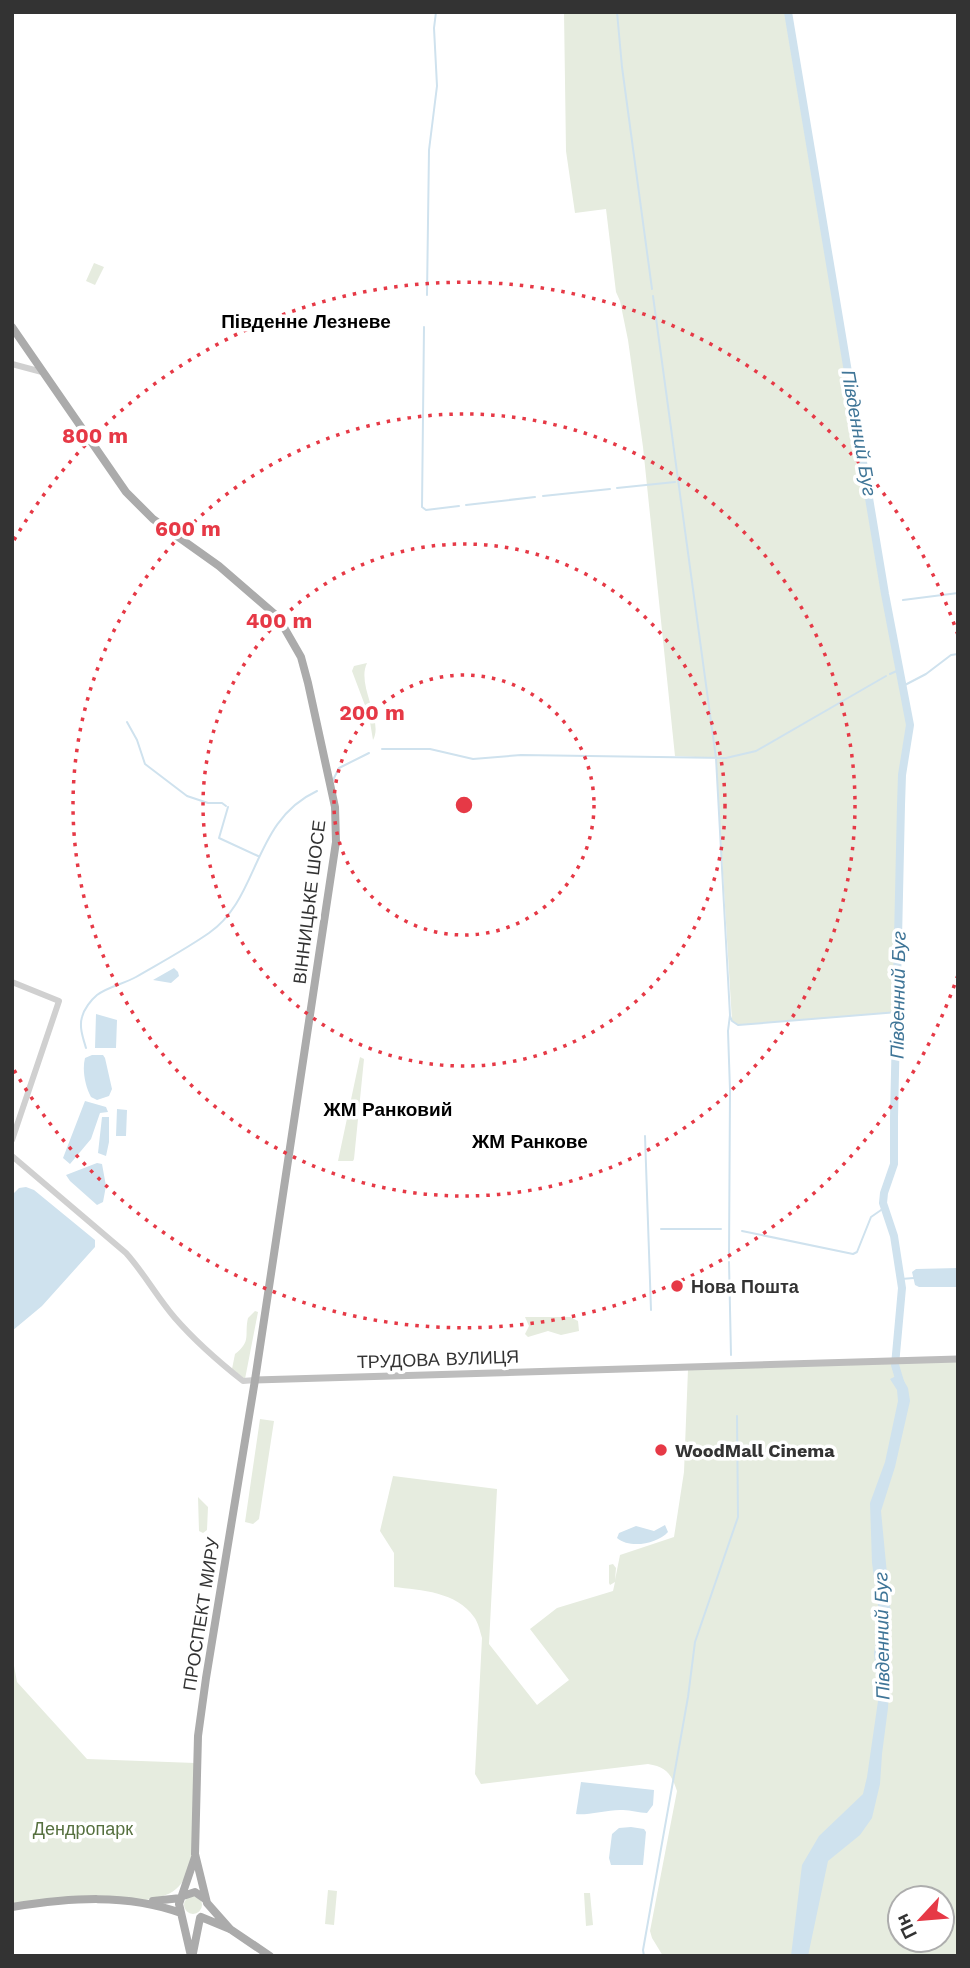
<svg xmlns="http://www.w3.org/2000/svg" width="970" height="1968" font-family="'Work Sans',sans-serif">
  <rect width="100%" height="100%" fill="#fff"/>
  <!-- green -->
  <path fill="#e6ecdf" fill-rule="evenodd" d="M 564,12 L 788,12 L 885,594 L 910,725 L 902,775 L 901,805 L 898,1012 L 738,1025 L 732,1021 L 716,758 L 675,756 L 643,447 L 628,340 L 620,301 L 616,292 L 606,209 L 575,213 L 566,151 Z
    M 94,263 L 104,267 L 95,285 L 86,281 Z
    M 367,663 C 356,685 384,721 373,740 L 369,716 L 352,671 L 354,666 Z
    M 360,1057 L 364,1059 L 354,1159 L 353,1161 L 338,1161 Z
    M 255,1311 L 258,1312 L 245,1379 L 232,1369 L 235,1354 C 252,1341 244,1335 248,1318 Z
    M 525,1317 L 570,1317 L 578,1321 L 579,1331 L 561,1335 L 548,1331 L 528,1337 L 525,1334 L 529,1326 Z
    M 958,1361 L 958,1956 L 663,1956 L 652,1938 L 650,1931 L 677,1791 C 671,1773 666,1767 648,1764 L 481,1784 L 475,1774 L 482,1638 C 480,1631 478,1622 474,1617 C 457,1592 421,1590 394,1587 L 394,1553 L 380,1531 L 393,1476 L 497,1489 L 489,1644 L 537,1705 L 569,1680 L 530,1629 L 557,1608 L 613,1591 L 615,1582 L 610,1585 L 609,1583 L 609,1565 L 613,1564 L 616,1568 L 615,1580 L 620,1555 L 674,1537 L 684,1472 L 688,1369 ZM 900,1898 L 942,1898 L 942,1940 L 900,1940 Z
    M 260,1419 L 274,1421 L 259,1519 L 253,1524 L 245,1522 Z
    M 198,1497 L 208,1507 L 207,1530 L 203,1533 L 199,1531 Z
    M 12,1655 L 17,1682 L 87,1759 L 195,1763 C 194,1794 201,1869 176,1889 C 168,1896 156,1898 146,1900 L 12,1905 Z
    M 328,1890 L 337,1891 L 334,1925 L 325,1924 Z
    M 584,1893 L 590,1893 L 593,1925 L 586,1926 Z
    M184 1905a9 9 0 1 1 18 0a9 9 0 1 1-18 0Z"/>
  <!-- water -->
  <path fill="#cfe2ee" d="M 174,968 L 178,972 L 179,976 L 171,983 L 153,980 Z
    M 96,1014 L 117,1020 L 116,1048 L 95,1048 Z
    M 92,1055 L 103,1055 L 105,1058 L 112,1089 L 109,1096 L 97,1100 L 91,1097 C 85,1086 82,1070 85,1058 Z
    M 85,1101 L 106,1107 L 108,1112 L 100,1113 L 91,1139 L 70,1164 L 63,1158 Z
    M 117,1109 L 127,1110 L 126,1136 L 116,1136 Z
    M 102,1117 L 109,1117 L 109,1142 L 106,1156 L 98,1153 Z
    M 97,1163 L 102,1164 L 106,1186 L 103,1202 L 97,1205 L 70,1181 L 66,1175 Z
    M 26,1187 L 34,1190 L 95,1240 L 95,1247 L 42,1306 L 12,1331 L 12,1195 L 19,1188 Z
    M 958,1268 L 958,1287 L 919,1287 L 915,1285 L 912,1272 L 916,1269 Z
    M 900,1374 L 908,1388 L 910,1401 L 895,1467 L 881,1511 L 891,1616 L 887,1645 L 890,1670 L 888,1708 L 882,1754 L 880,1784 L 872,1818 L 860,1835 L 828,1861 L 808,1956 L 791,1956 L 802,1865 L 819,1836 L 863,1794 L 867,1777 L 878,1701 L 874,1653 L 880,1619 L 872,1563 L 870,1503 L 885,1462 L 898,1401 L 897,1390 L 890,1379 Z
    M 665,1525 L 668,1532 C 657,1544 630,1549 617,1538 L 619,1533 L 636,1526 L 654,1531 Z
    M 581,1782 L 654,1790 L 653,1805 L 647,1813 C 639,1813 631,1810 623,1810 C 609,1809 586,1816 576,1814 Z
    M 631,1827 L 644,1829 L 646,1832 L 643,1865 L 611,1865 L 609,1858 L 612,1834 L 619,1828 Z"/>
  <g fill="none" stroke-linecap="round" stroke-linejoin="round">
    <!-- stream -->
    <path stroke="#cfe2ee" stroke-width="2" d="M 617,12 L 622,67 L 652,289
      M 427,295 L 429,150 L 437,86 L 434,28 L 436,12
      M 653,296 L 716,758 L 730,1015 L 728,1031 L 730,1090 L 729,1258
      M 424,327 L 422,507 L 426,510 L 459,506
      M 617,488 L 675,482
      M 543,496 L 610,489
      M 466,505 L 535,497
      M 903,600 L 958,593
      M 890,674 L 899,670
      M 903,686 L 926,674 L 951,655 L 958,654
      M 127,722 L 137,740 L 145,764 L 187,796 L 208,803 L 222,803 L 226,806
      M 382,749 L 430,749 L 473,759 L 521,755 L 726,758 L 756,751 L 886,676
      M 333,780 L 339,768 L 369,753
      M 228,807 L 219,838 L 258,856
      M 730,1016 L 732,1021 L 738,1025 L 898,1012
      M 86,1048 C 83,1038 79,1027 82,1017 C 84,1009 91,1000 97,995 C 109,986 124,984 136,977 C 160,963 186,949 209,933 C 260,898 252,821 317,791
      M 645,1136 L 651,1310
      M 661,1229 L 721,1229
      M 742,1231 L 853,1254 L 857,1252 L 871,1217 L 884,1208
      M 729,1262 L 731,1355
      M 901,1279 L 914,1278
      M 644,1956 L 643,1950 L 688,1697 L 695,1642 L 738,1517 L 737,1416"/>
    <!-- river -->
    <path stroke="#cfe2ee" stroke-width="8" d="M 788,12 L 885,594 L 910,725 L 902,775 L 901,805 L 894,1118 L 894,1164 L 884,1193 L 883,1203 L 894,1236 L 902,1288 L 895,1365 L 901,1385"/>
    <!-- tertiary -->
    <path stroke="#d0d0d0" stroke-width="6" d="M 12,364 L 42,372
      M 12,982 L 59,1001 L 12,1140
      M 12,1156 L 126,1253 C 144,1273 157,1297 175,1318 C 195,1341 219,1362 243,1381 L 255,1380"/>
    <!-- secondary -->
    <path stroke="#bdbdbd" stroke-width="7" d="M 255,1380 L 958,1359"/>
    <!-- primary -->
    <path stroke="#ababab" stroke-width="8" d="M 12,327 L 126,492 L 153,519 L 219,566 L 278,617 L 301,657 L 308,683 L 335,807 L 336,842 L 255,1380 L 206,1678 L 198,1736 L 195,1854 L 207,1903 L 230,1929
      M 183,1896 L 195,1892 L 205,1899
      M 153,1901 L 181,1898
      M 12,1907 C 69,1898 127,1893 181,1913
      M 201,1917 L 230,1929 L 270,1956
      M 193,1953 L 200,1918
      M 191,1956 L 179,1904 L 195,1857"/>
  </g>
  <!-- distance rings -->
  <g fill="none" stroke="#e63946" stroke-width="3.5" stroke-dasharray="3.5 7">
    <circle cx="464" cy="805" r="130"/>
    <circle cx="464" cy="805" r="261"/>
    <circle cx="464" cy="805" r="391"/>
    <path d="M958 975A522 522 0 0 1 14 1070M14 540A522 522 0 0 1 958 635"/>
  </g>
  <!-- markers -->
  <g fill="#e63946" stroke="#fff" stroke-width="2.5">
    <circle cx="677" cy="1286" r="7"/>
    <circle cx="661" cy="1450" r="7"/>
  </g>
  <g text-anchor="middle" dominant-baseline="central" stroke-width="7" stroke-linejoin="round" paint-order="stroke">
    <!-- street labels -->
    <g font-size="18" fill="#333" stroke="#fff">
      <text transform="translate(309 902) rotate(-83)">ВІННИЦЬКЕ ШОСЕ</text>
      <text transform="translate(438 1359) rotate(-2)">ТРУДОВА ВУЛИЦЯ</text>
      <text transform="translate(201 1614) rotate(-81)">ПРОСПЕКТ МИРУ</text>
    </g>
    <!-- poi labels -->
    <g font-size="18" font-weight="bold" fill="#333" stroke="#fff" text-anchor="start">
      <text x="691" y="1286">Нова Пошта</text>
      <text x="675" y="1450">WoodMall Cinema</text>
    </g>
    <!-- park labels -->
    <g font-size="18" fill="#56703f" stroke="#fff">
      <text x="83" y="1828">Дендропарк</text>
    </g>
    <!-- neighbourhood labels -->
    <g font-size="19" font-weight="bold" fill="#000" stroke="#fff">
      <text x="306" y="321">Південне Лезневе</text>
      <text x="388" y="1109">ЖМ Ранковий</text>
      <text x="530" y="1141">ЖМ Ранкове</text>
    </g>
    <!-- water labels -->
    <g font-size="19" font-style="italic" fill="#3f7597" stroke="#fff">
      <text transform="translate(859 433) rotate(80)">Південний Буг</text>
      <text transform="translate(898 995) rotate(-89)">Південний Буг</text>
      <text transform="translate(882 1636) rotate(-91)">Південний Буг</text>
    </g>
  </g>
  <circle cx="464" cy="805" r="10" fill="#e63946" stroke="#fff" stroke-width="3.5"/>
  <g font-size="21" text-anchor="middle" font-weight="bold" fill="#e63946" stroke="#fff" stroke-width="7" stroke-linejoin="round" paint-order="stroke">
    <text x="95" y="443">800 m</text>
    <text x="188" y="536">600 m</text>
    <text x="279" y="628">400 m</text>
    <text x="372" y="720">200 m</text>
  </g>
  <!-- border -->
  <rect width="970" height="1968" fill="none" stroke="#333333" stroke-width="28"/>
  <!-- north arrow -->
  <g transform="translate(921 1919) rotate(244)"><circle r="33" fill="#ffffff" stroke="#adadad" stroke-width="2"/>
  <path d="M0-5L12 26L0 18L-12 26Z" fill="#e63946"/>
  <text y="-10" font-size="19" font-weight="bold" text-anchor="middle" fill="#333333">Пн</text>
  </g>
</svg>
